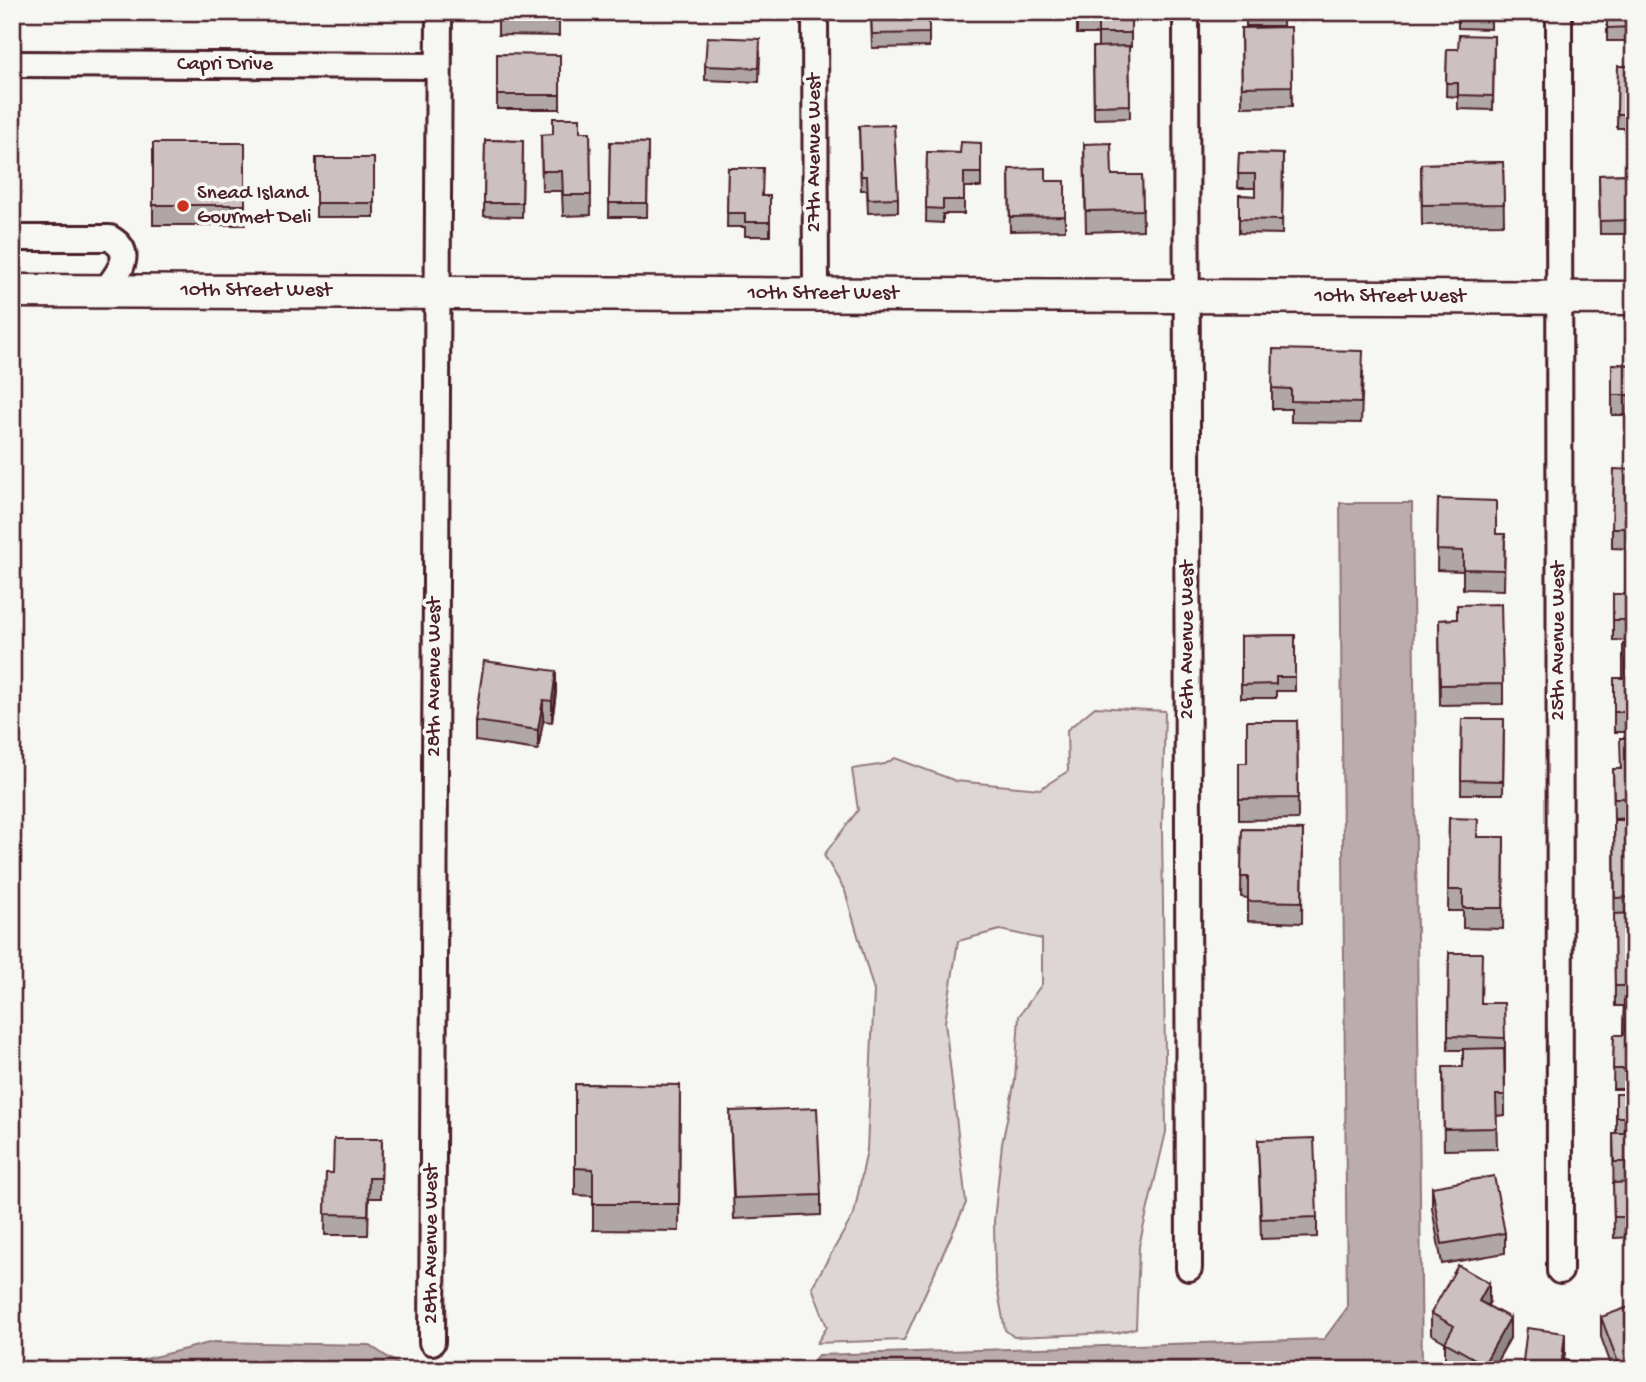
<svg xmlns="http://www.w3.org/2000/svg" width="1646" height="1382" font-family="'Gochi Hand',sans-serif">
  <rect width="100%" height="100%" fill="#f6f6f2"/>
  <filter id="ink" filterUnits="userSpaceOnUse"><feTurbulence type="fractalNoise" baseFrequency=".0143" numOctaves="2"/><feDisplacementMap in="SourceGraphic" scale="14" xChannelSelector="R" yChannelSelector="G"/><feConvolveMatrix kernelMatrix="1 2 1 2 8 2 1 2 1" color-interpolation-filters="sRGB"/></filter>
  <g filter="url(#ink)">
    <!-- green -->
    <path fill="#ddd6d5" stroke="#947a80" stroke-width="2" d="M 1095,707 L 1165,711 L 1162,829 L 1166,1132 L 1139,1246 L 1136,1328 L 1117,1333 L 1014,1337 L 1005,1330 L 995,1276 L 994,1221 L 1002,1144 L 1015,1080 L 1019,1016 L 1042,984 L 1042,939 L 1000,930 L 958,941 L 945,1022 L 966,1203 L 904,1340 L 817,1343 L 827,1327 L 812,1287 L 854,1214 L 867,1150 L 874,991 L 845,891 L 824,855 L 858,810 L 852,769 L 885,764 L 895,758 L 956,781 L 1040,789 L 1068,771 L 1067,730 Z"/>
    <!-- water -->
    <path fill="#bbadae" stroke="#8e747a" stroke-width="2" d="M 1340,503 L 1412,503 L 1422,1370 L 806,1370 L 818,1355 L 1324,1339 L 1347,1308 Z
      M 213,1342 L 369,1345 L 407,1370 L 69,1370 L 118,1366 Z"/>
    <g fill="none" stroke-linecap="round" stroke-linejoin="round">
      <defs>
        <path id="minor" d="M 815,12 L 816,294
          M 1186,12 L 1189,1268
          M 1559,12 L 1560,1271
          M 12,64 L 438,66
          M 12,238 L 110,238 C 137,254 117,274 105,291
          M 432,1342 L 439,12"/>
        <path id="tertiary" d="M 12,291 L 1634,298"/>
      </defs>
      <!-- minor casing -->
      <use href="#minor" stroke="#4a1f2b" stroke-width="30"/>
      <!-- tertiary casing -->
      <use href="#tertiary" stroke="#4a1f2b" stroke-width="37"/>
      <!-- minor -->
      <use href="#minor" stroke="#f6f6f2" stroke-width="24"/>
      <!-- tertiary -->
      <use href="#tertiary" stroke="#f6f6f2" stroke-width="32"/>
    </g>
    <!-- wall -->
    <path fill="#afa6a5" stroke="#4a1f2b" stroke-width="2" d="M 559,12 L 559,36 L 498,35 L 498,21 Z
      M 871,12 L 929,12 L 929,47 L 872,48 Z
      M 1077,12 L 1131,12 L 1131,47 L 1129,47 L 1130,118 L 1094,119 L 1093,47 L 1098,47 L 1098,34 L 1077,34 Z
      M 1246,12 L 1283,12 L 1283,26 L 1246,26 Z
      M 1458,12 L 1491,12 L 1491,29 L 1458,28 Z
      M 1607,12 L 1634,12 L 1634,41 L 1607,41 Z
      M 1291,27 L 1292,106 L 1242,107 L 1241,28 Z
      M 1494,36 L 1493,110 L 1458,109 L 1458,97 L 1446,96 L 1447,49 L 1458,49 Z
      M 760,52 L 759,82 L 705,80 L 705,66 Z
      M 560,55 L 560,109 L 497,109 L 497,95 Z
      M 1618,66 L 1634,66 L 1634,128 L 1617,128 Z
      M 859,126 L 898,198 L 898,212 L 868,213 L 867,190 L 861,190 Z
      M 580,132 L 590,132 L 591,215 L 563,216 L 562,191 L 542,191 L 541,135 Z
      M 485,140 L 523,141 L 522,217 L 484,216 Z
      M 610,142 L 648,143 L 647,217 L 609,217 Z
      M 153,143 L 245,143 L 245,225 L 153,225 Z
      M 981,143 L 981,187 L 964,187 L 964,214 L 943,214 L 943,223 L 926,222 L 927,152 L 960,153 Z
      M 1084,144 L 1112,175 L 1142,175 L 1143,230 L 1086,232 Z
      M 1239,153 L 1283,154 L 1282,234 L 1239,233 L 1239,195 L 1255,196 L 1255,188 L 1238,188 Z
      M 316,158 L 374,158 L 374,217 L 316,217 Z
      M 1503,162 L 1504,224 L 1422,225 L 1421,164 Z
      M 728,168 L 762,196 L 770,196 L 770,236 L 745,236 L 745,227 L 727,227 Z
      M 1009,169 L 1046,181 L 1065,181 L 1065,230 L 1010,231 Z
      M 1634,174 L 1634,234 L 1600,234 L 1599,175 Z
      M 1612,364 L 1634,365 L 1634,442 L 1629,441 L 1629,415 L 1612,415 Z
      M 1363,372 L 1361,423 L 1291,422 L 1291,409 L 1272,409 L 1272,388 Z
      M 1634,470 L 1634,549 L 1612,548 L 1612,528 Z
      M 1438,499 L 1496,534 L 1505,534 L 1504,590 L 1463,589 L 1463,571 L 1437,570 Z
      M 1634,549 L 1634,641 L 1613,640 L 1613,594 L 1626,594 Z
      M 1457,619 L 1503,684 L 1503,704 L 1440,705 L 1439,620 Z
      M 1295,635 L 1295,691 L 1276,691 L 1276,698 L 1241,698 L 1241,636 Z
      M 1634,645 L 1634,732 L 1614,732 L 1614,678 L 1623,678 Z
      M 556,692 L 552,722 L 543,721 L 538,750 L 475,741 L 475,721 Z
      M 1462,719 L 1504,719 L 1503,794 L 1461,794 Z
      M 1297,721 L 1298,819 L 1239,820 L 1239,763 L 1247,763 Z
      M 1634,738 L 1634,818 L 1614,819 L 1613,769 L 1620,769 Z
      M 1449,818 L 1478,837 L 1504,837 L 1503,929 L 1463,928 L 1463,911 L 1448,911 Z
      M 1614,820 L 1634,820 L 1634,1089 L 1613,1089 L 1614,1035 L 1623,1035 L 1624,1006 L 1615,1006 Z
      M 1242,829 L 1303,830 L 1302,923 L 1248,921 L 1248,898 L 1241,897 Z
      M 1449,953 L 1505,1038 L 1505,1115 L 1496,1116 L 1497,1149 L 1444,1150 L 1443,1067 L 1463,1067 L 1463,1050 L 1448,1050 Z
      M 575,1084 L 680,1085 L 679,1231 L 593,1230 L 593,1196 L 575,1195 Z
      M 1616,1094 L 1634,1094 L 1634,1237 L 1614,1238 L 1613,1133 L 1616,1133 Z
      M 730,1111 L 821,1195 L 821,1215 L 734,1219 Z
      M 382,1139 L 381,1198 L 369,1198 L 368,1235 L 325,1235 L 326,1173 L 333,1173 Z
      M 1258,1140 L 1317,1217 L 1317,1237 L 1261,1239 Z
      M 1432,1187 L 1505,1233 L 1505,1253 L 1442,1264 L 1432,1208 Z
      M 1489,1303 L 1487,1305 L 1510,1338 L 1492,1370 L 1458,1370 L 1445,1362 L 1445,1342 L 1431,1334 L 1431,1313 Z
      M 1601,1317 L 1634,1370 L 1613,1370 L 1601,1337 Z"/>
    <!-- shaded-wall -->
    <path fill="#8f8786" stroke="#4a1f2b" stroke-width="2" d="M 556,671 L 556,692 L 552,722 L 552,701 Z
      M 543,700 L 543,721 L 538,750 L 538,730 Z
      M 1489,1283 L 1489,1303 L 1479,1321 L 1479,1301 Z
      M 1510,1318 L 1510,1338 L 1492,1370 L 1484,1370 L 1484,1364 Z
      M 1565,1333 L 1565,1353 L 1563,1370 L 1562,1360 Z"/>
    <!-- building -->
    <path fill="#ccc1c0" stroke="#4a1f2b" stroke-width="2" d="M 498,12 L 559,12 L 559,22 L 498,21 Z
      M 871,12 L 929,12 L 929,33 L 872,34 Z
      M 1077,12 L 1131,12 L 1131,33 L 1098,33 L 1098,20 L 1077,20 Z
      M 1458,12 L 1491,12 L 1491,15 L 1458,14 Z
      M 1607,12 L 1634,12 L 1634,27 L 1607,28 Z
      M 1291,27 L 1292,86 L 1242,87 L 1241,28 Z
      M 1459,35 L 1494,36 L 1493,96 L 1458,95 L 1458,83 L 1446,83 L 1447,49 L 1458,49 Z
      M 707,37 L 760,39 L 759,68 L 705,66 Z
      M 1129,46 L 1130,105 L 1094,106 L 1093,47 Z
      M 497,54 L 560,55 L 560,95 L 497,95 Z
      M 1618,66 L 1634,66 L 1634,114 L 1617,114 Z
      M 553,118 L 580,118 L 580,132 L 590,132 L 591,195 L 563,195 L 562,171 L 542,171 L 541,135 L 553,134 Z
      M 894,125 L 898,198 L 868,199 L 867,176 L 861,176 L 859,126 Z
      M 485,140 L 523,141 L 522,203 L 484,203 Z
      M 610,142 L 648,143 L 647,203 L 609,203 Z
      M 961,142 L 981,143 L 981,173 L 964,173 L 964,200 L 943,200 L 943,209 L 926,208 L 927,152 L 960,153 Z
      M 153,143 L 245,143 L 245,205 L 153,205 Z
      M 1111,143 L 1112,175 L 1142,175 L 1143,210 L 1086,211 L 1084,144 Z
      M 1239,153 L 1283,154 L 1282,220 L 1239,219 L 1239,195 L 1255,196 L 1255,174 L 1238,174 Z
      M 316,158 L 374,158 L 374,203 L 316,203 Z
      M 1503,162 L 1504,204 L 1422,205 L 1421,164 Z
      M 728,168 L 763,168 L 762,196 L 770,196 L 770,222 L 745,222 L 745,213 L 727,213 Z
      M 1046,168 L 1046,181 L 1065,181 L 1065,216 L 1010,217 L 1009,169 Z
      M 1634,174 L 1634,220 L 1600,221 L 1599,175 Z
      M 1273,349 L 1363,351 L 1361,403 L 1291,401 L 1291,389 L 1272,388 Z
      M 1612,364 L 1634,365 L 1634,421 L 1629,421 L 1629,395 L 1612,395 Z
      M 1614,469 L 1634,470 L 1634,528 L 1612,528 Z
      M 1438,499 L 1496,501 L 1496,534 L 1505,534 L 1504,570 L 1463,569 L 1463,551 L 1437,550 Z
      M 1627,549 L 1634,549 L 1634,620 L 1613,620 L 1613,594 L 1626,594 Z
      M 1501,604 L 1503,684 L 1440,685 L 1439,620 L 1457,619 L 1457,605 Z
      M 1295,635 L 1295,677 L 1276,677 L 1276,684 L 1241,685 L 1241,636 Z
      M 1623,644 L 1634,645 L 1634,712 L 1614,712 L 1614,678 L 1623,678 Z
      M 484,661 L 556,671 L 552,701 L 543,700 L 538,730 L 475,721 Z
      M 1462,719 L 1504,719 L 1503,781 L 1461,780 Z
      M 1247,721 L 1297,721 L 1298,798 L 1239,799 L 1239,763 L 1247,763 Z
      M 1620,738 L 1634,738 L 1634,798 L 1614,798 L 1613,769 L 1621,769 Z
      M 1449,818 L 1478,819 L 1477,837 L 1504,837 L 1503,908 L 1463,908 L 1463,890 L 1448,890 Z
      M 1614,820 L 1634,820 L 1634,897 L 1615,898 Z
      M 1242,829 L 1303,830 L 1302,902 L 1248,901 L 1248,877 L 1241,877 Z
      M 1634,913 L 1634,986 L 1615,986 L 1614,914 Z
      M 1449,953 L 1482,953 L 1481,1003 L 1504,1003 L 1505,1038 L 1448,1036 Z
      M 1624,1000 L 1634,1000 L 1634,1069 L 1613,1069 L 1614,1035 L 1623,1035 Z
      M 1504,1048 L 1505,1095 L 1496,1095 L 1497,1128 L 1444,1129 L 1443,1067 L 1463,1067 L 1463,1049 Z
      M 575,1084 L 680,1085 L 679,1204 L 593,1204 L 593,1169 L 575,1168 Z
      M 1616,1094 L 1634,1094 L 1634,1162 L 1614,1162 L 1613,1133 L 1625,1133 L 1625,1117 L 1616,1117 Z
      M 817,1108 L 821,1195 L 734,1198 L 730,1111 Z
      M 1314,1138 L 1317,1217 L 1261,1219 L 1258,1140 Z
      M 334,1139 L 382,1139 L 381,1178 L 369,1178 L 368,1215 L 325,1214 L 326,1173 L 333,1173 Z
      M 1494,1176 L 1505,1233 L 1442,1244 L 1432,1187 Z
      M 1634,1182 L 1634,1217 L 1614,1217 L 1613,1183 Z
      M 1458,1265 L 1489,1283 L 1479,1301 L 1510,1318 L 1484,1364 L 1445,1342 L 1454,1326 L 1431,1313 Z
      M 1634,1305 L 1634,1369 L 1621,1370 L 1601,1317 Z
      M 1527,1328 L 1565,1333 L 1562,1360 L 1596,1364 L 1595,1370 L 1522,1370 Z"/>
  </g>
  <!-- markers -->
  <circle fill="#c8321e" stroke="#f6f6f2" stroke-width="2.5" cx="183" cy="206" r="7"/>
  <g text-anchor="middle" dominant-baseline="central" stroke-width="7" stroke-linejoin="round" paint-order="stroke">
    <!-- street labels -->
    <g font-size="21" fill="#4a1f2b" stroke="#f6f6f2">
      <text x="225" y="65">Capri Drive</text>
      <text transform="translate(815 153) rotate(-90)">27th Avenue West</text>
      <text x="256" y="291">10th Street West</text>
      <text x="823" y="294">10th Street West</text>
      <text x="1390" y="297">10th Street West</text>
      <text transform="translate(1188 640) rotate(-90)">26th Avenue West</text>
      <text transform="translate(1559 641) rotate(-90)">25th Avenue West</text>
      <text transform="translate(435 677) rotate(-90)">28th Avenue West</text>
      <text transform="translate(432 1244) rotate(-90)">28th Avenue West</text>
    </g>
    <!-- poi labels -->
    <g font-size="21" fill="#4a1f2b" stroke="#f6f6f2" text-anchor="start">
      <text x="197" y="194">Snead Island<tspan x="197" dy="24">Gourmet Deli</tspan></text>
    </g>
  </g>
  <!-- margin -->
  <rect width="1646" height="1382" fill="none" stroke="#f6f6f2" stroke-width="42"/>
  <rect x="21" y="21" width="1604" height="1340" fill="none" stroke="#4a1f2b" stroke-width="2.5" filter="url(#ink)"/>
</svg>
